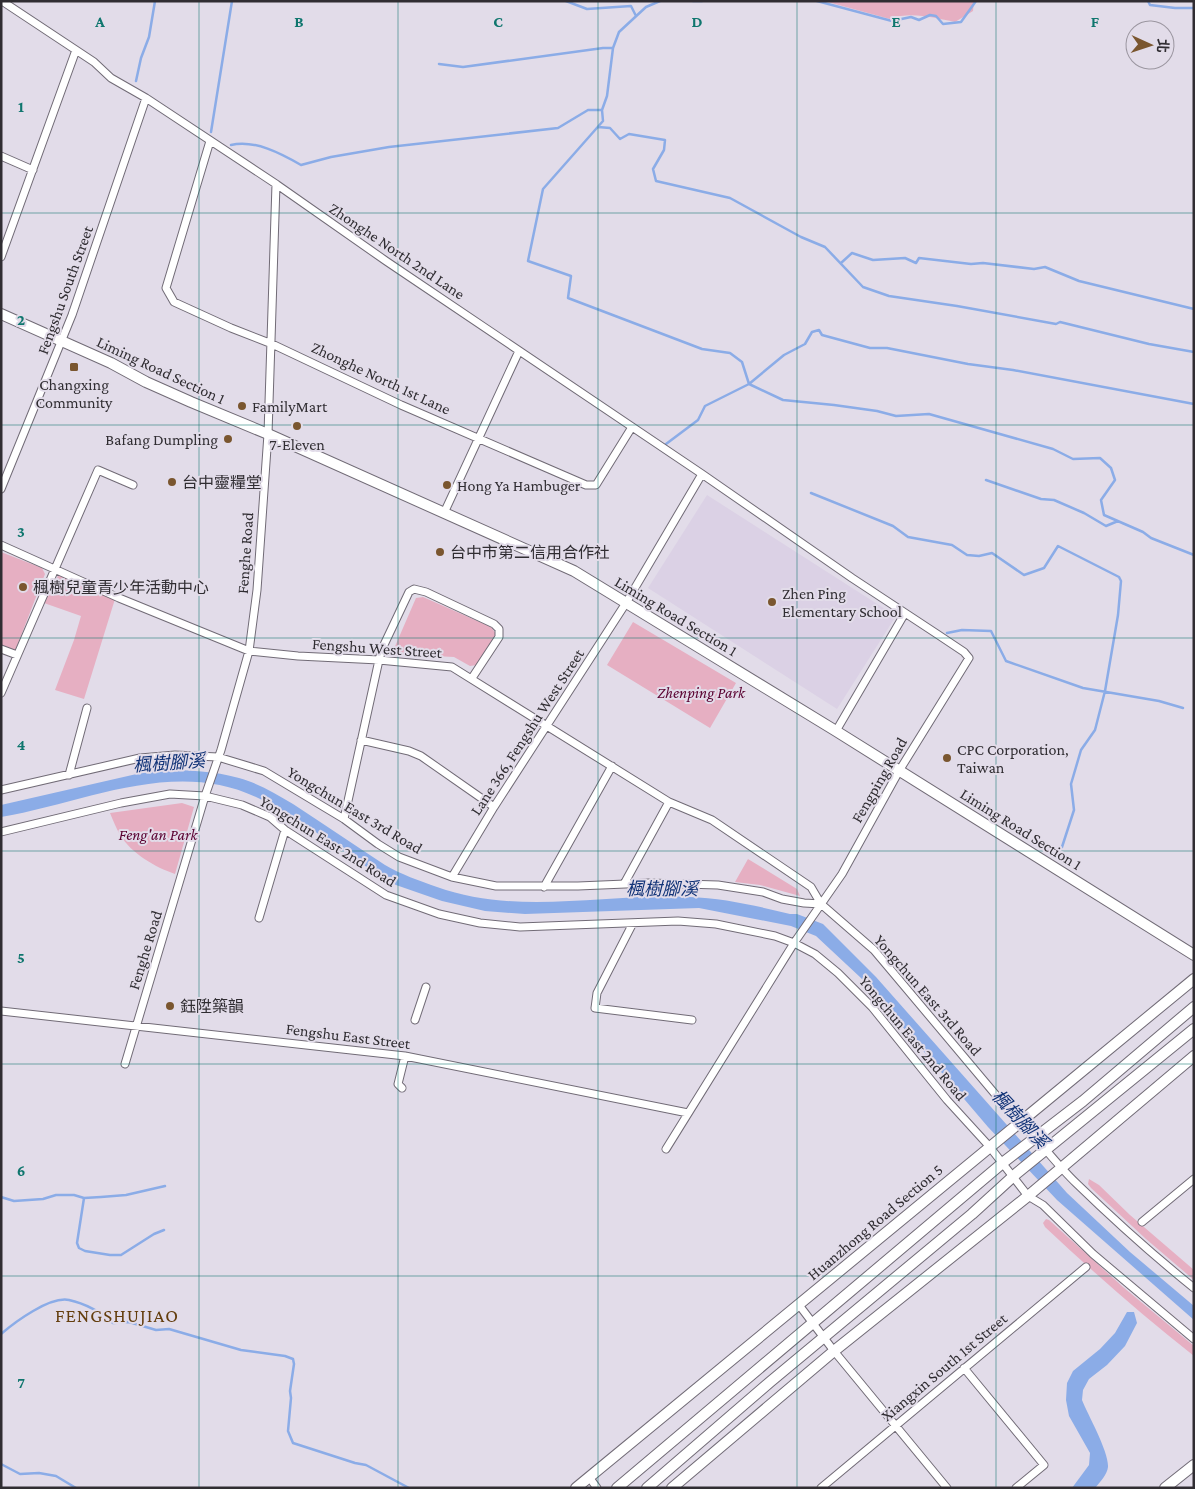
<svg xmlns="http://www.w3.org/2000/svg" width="1195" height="1489" font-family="'Crimson Pro','Noto Sans TC',serif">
  <rect width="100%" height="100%" fill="#e2dce9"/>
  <!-- built -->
  <path fill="#dbd1e5" d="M 707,495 L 896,616 L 837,709 L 648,588 Z"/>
  <!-- green -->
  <path fill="#e6afc2" d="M 824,1 L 974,1 L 973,11 L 955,22 C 934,18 911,11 890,19 Z
    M 1,552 L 42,568 L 45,574 L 15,651 L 1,645 Z
    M 59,574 L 115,599 L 84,699 L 55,690 L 74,640 L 81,616 L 44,603 Z
    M 423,597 L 491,627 L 496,634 L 477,665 L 470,666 L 454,657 L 396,654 L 393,651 L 416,598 Z
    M 633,622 L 736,683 L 710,728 L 607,665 Z
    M 182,803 L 194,807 L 175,874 C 155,867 132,854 120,835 C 116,828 113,820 110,813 Z
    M 748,859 L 797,889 L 800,896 L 760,885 L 735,882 Z
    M 1089,1179 L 1099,1185 L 1130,1215 L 1194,1270 L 1194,1280 L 1146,1239 L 1091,1188 L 1088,1184 Z
    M 1046,1219 L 1049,1220 L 1123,1287 L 1194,1346 L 1194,1356 C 1142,1315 1093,1272 1045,1227 L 1043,1223 Z"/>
  <!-- water -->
  <path fill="#8bace7" d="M 164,770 C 189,770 214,771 239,778 C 258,783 276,794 293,804 C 324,824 354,845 385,865 C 400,874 420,881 437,887 C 517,916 606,893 689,897 C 723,898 757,906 790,914 L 797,914 L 823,924 L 876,977 L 1067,1193 L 1130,1252 L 1194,1306 L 1194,1320 L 1057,1200 L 988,1127 L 861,978 L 816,936 L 791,926 L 699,908 L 525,914 L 485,911 L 442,901 L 396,885 L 381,876 C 339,850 301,818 256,797 C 173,758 84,803 1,817 L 1,805 L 141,773 Z
    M 1127,1312 L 1134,1312 L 1137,1323 L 1125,1346 L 1107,1365 L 1089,1379 L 1083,1390 L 1082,1400 C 1088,1415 1109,1452 1108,1467 C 1107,1475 1100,1482 1095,1488 L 1072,1488 L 1089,1465 L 1090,1453 L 1069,1416 L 1066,1400 L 1067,1383 L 1073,1371 L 1100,1349 L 1115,1333 Z"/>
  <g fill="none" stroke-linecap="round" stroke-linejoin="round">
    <!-- stream -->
    <path stroke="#8bace7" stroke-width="2.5" d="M 566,1 L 587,9 L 631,6 L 636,16
      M 693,1 L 702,1
      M 817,1 L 892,21 L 911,17 L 919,20 L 930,15 L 936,16 L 943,24 L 961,22 L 976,1
      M 1148,1 L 1150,5 L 1175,8 L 1194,8
      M 439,64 L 463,67 L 603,48 L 613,48
      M 136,81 L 141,58 L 149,37 L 155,1
      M 602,110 L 607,96 L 613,48 L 619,32 L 646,7 L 660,1
      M 598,127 L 610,128 L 620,139 L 629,134 L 665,140 L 664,150 L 653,169 L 656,181 L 730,198 L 801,237 L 825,247 L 863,287 L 889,296 L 957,306 L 1056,324 L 1060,322 L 1149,344 L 1194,352
      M 211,132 L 232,1
      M 231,145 C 254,139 282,154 301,165 L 331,157 L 389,147 L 558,128 L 588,110 L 602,110 L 603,121 L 543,189 L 528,261 L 571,276 L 568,298 L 702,349 L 730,353 L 742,362 L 749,384 L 783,400 L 834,405 L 877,411 L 896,416 L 929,414 L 1053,449 L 1073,459 L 1100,458 L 1111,468 L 1115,480 L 1101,500 L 1104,515 L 1143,532 L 1151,538 L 1194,555
      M 841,263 L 852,253 L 873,260 L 905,258 L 916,263 L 919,258 L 971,264 L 983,263 L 1034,269 L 1045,267 L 1079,281 L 1194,309
      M 666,444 L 698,420 L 705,406 L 749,384 L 784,355 L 805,344 L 812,332 L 819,330 L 822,335 L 870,348 L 887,348 L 968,364 L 1013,370 L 1194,404
      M 986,480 L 1041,499 L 1054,500 L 1084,513 L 1106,526 L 1118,521
      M 811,493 L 893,526 L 908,537 L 952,545 L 967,555 L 979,556 L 992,553 L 1024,575 L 1044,568 L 1058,546 L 1119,577 L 1121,581 L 1118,615 L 1105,691 L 1095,730 L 1081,750 L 1071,784 L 1074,810 L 1062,847
      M 947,633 L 962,630 L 991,631 L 1006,661 L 1083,688 L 1159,701 L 1183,708
      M 1,1197 L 14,1201 L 43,1199 L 56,1195 L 74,1195 L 84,1198 L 101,1197 L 126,1195 L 165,1186
      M 84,1198 L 77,1243 L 79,1248 L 85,1251 L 110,1255 L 121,1255 L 154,1234 L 164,1230
      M 1,1334 C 15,1322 50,1296 69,1300 C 84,1303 103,1313 113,1323 L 129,1322 L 156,1330 L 169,1329 L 241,1350 L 285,1356 L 293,1359 L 294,1364 L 290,1391 L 291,1398 L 288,1431 L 293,1443 L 355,1463 L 366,1465 L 409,1488
      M 1,1464 L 20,1474 L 39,1473 L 56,1476 L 76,1488"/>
    <defs>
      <path id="street" d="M 2,1 L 94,62 L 111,78 L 146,98 L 276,184 L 386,261 L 702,474 L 852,578 L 937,634 L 964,652 L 969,658 L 899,771 L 842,874 L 794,943 L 666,1149
        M 210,141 L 166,288 L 174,302 L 231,328 L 272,344 L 401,405 L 586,485 L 596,485 L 632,427
        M 1,156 L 33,170
        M 1,257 L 76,50
        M 1,489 L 72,315 L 146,98
        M 444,513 L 519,351
        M 1,545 L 119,598 L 249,651 L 298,656 L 379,660 L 452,667 L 669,802 L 712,820 L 811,887 L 821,904
        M 1,649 L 17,655
        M 1,693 L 98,470 L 133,485
        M 836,731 L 905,613
        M 361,740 L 409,751 L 421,756 L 494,807
        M 69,775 L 87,708
        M 1,790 L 140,758 L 175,755 L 218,757 L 264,771 L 344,819 L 378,844 L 399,857 L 452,877 L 496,886 L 578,886 L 649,883 L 718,885 L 763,892 L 782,899 L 804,903 L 821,904 L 874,950 L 1011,1113 C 1035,1134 1053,1161 1076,1183 C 1114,1220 1153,1255 1194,1288
        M 344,819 L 379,660 L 382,649 L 409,592 L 414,589 L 426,592 L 494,624 L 499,629 L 499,637 L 472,678
        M 1,832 L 121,803 L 170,794 L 205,796 L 242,805 L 270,817 L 285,830 L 386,895 L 439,914 L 480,923 L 520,927 L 678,921 L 716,924 L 775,936 L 794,943 L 815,954 L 838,973 L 872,1007 L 947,1100 L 989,1146 L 1028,1196 L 1043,1205 L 1093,1254 L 1194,1339
        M 452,877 L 494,807 L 626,603 L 702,474
        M 624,884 L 669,802
        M 544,887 L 612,766
        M 259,918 L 285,830
        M 633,923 L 597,993 L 595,1008 L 692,1020
        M 1,1011 L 405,1056 L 688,1113
        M 415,1020 L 426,987
        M 125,1064 L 205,796 L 221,750 L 249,651 L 257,590 L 268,434 L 276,184
        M 402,1088 L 398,1084 L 405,1056
        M 1142,1222 L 1194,1179
        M 799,1305 L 834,1351 L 947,1488
        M 964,1368 L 1044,1465 L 1016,1488
        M 589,1477 L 597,1488
        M 821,1488 L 1086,1267"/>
      <path id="secondary" d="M 1,314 L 111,363 L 146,382 L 191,402 L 268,434 L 574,571 L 836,731 L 1194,955
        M 576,1488 L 1194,979
        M 617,1488 L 1005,1161 L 1083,1101 L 1194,1007
        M 647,1488 L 770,1382 L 972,1214 L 1017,1173 L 1194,1029
        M 672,1488 L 834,1351 L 1028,1196 L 1194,1056
        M 1165,1488 L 1194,1465"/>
    </defs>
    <!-- street casing -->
    <use href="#street" stroke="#716b76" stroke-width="9"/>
    <!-- secondary casing -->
    <use href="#secondary" stroke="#716b76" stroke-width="12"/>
    <!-- street -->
    <use href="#street" stroke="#fff" stroke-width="7"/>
    <!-- secondary -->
    <use href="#secondary" stroke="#fff" stroke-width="10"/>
  </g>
  <!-- grid -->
  <path fill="none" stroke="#0f766e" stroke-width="1" stroke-opacity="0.55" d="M 199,1 L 199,1488M 398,1 L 398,1488M 598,1 L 598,1488M 797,1 L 797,1488M 996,1 L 996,1488M 1,213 L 1194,213M 1,425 L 1194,425M 1,638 L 1194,638M 1,851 L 1194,851M 1,1064 L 1194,1064M 1,1276 L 1194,1276"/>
  <!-- markers -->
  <g fill="#7a562f" stroke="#e2dce9" stroke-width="2">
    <rect x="69" y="362" width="10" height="10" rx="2.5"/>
    <circle cx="242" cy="406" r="5"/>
    <circle cx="297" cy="426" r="5"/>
    <circle cx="228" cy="439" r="5"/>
    <circle cx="172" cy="482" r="5"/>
    <circle cx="447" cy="485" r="5"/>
    <circle cx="440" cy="552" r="5"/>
    <circle cx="23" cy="587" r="5"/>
    <circle cx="772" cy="602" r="5"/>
    <circle cx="947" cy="758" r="5"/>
    <circle cx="170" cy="1006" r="5"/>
  </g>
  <g text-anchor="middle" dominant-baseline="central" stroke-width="4" stroke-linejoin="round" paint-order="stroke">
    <!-- street labels -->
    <g font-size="16" fill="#302d32" stroke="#e2dce9">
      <text transform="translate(397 251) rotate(34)">Zhonghe North 2nd Lane</text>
      <text transform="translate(65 290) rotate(-70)">Fengshu South Street</text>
      <text transform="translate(161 370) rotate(25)">Liming Road Section 1</text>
      <text transform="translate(381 378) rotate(25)">Zhonghe North 1st Lane</text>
      <text transform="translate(245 553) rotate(-86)">Fenghe Road</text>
      <text transform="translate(676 616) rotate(31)">Liming Road Section 1</text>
      <text transform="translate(377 648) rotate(4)">Fengshu West Street</text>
      <text transform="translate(527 732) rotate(-57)">Lane 366, Fengshu West Street</text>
      <text transform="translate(879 780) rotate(-60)">Fengping Road</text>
      <text transform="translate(355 810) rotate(31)">Yongchun East 3rd Road</text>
      <text transform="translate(1021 829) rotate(32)">Liming Road Section 1</text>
      <text transform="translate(328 841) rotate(32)">Yongchun East 2nd Road</text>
      <text transform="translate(145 950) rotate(-73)">Fenghe Road</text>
      <text transform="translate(928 995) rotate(49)">Yongchun East 3rd Road</text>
      <text transform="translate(348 1036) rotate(7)">Fengshu East Street</text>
      <text transform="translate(913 1038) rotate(50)">Yongchun East 2nd Road</text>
      <text transform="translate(875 1222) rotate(-40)">Huanzhong Road Section 5</text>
      <text transform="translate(944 1367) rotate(-40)">Xiangxin South 1st Street</text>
    </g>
    <!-- poi labels -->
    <g font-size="16" fill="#302d32" stroke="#e2dce9" text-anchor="start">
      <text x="74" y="384" text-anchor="middle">Changxing<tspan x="74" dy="18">Community</tspan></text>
      <text x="252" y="406">FamilyMart</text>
      <text x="218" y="439" text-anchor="end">Bafang Dumpling</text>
      <text x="297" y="444" text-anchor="middle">7-Eleven</text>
      <text x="182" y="482">台中靈糧堂</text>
      <text x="457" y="485">Hong Ya Hambuger</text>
      <text x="450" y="552">台中市第二信用合作社</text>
      <text x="33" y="587">楓樹兒童青少年活動中心</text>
      <text x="782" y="593">Zhen Ping<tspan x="782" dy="18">Elementary School</tspan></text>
      <text x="957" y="749">CPC Corporation,<tspan x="957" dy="18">Taiwan</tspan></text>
      <text x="180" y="1006">鈺陞築韻</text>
    </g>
    <!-- park labels -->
    <g font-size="16" font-style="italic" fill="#5a0231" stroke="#e2dce9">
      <text x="701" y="692">Zhenping Park</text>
      <text x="158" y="834">Feng'an Park</text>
    </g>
    <!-- water labels -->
    <g font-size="18" font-style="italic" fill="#137" stroke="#e2dce9">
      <text transform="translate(169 763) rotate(-4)">楓樹腳溪</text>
      <text x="662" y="889">楓樹腳溪</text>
      <text transform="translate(1020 1119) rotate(47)">楓樹腳溪</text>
    </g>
    <!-- quarter labels -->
    <g font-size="19" letter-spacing="1" fill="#643e0e" stroke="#e2dce9">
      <text x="117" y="1315">FENGSHUJIAO</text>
    </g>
  </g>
  <g font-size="16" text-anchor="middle" font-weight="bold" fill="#0f766e" stroke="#e2dce9" stroke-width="4" stroke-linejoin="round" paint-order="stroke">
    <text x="100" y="27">A</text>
    <text x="299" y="27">B</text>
    <text x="498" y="27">C</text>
    <text x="697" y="27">D</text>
    <text x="896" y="27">E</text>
    <text x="1095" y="27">F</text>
    <text x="21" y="112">1</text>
    <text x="21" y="325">2</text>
    <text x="21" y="537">3</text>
    <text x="21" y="750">4</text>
    <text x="21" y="963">5</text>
    <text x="21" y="1176">6</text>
    <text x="21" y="1388">7</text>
  </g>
  <!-- border -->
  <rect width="1195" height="1489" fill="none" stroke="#302d32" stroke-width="5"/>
  <!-- north arrow -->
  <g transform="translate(1150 45) rotate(93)"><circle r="24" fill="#e2dce9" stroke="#9b96a0"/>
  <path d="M0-4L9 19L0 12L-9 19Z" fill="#7a562f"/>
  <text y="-8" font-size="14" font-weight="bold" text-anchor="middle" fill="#302d32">北</text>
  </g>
</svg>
